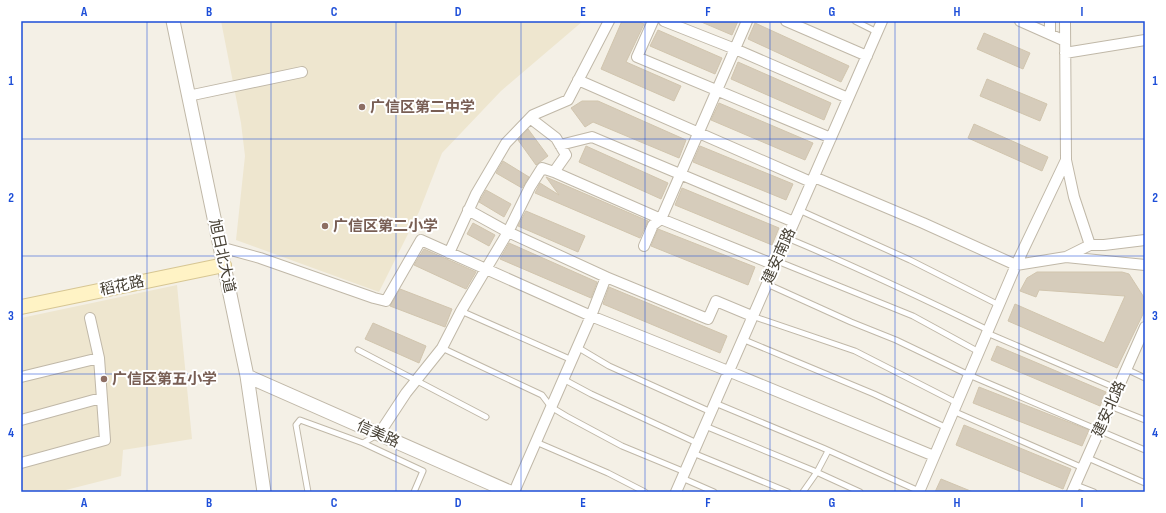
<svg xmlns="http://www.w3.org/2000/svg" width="1166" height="513" font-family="'Sofia Sans Condensed','Noto Sans SC',sans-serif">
  <rect width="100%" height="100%" fill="#f4f0e6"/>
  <!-- education -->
  <path fill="#eee6cf" d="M 221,21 L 583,21 L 501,91 L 442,153 L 419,212 L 379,292 L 236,240 L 245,156 L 241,123 Z
    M 177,285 L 192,439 L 123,450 L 121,476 L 58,492 L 21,492 L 21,318 Z"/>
  <!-- building -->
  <path fill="#d6ccbb" stroke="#d1c5ae" d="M 622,21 L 637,21 L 644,24 L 626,62 L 681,86 L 674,101 L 601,69 Z
    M 699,21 L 738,21 L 732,35 Z
    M 755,23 L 849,66 L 841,82 L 748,39 Z
    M 658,30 L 722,58 L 715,74 L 650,46 Z
    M 984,33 L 1030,53 L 1023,69 L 977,49 Z
    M 738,62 L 831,103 L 824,120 L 731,79 Z
    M 987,79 L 1047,104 L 1040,121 L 980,96 Z
    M 582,101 L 598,101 L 686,140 L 679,158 L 593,122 L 585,127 L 571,108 Z
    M 719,103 L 813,143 L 805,160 L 711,120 Z
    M 974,124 L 1048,157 L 1042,171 L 968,138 Z
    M 528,129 L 548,156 L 536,165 L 518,140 Z
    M 586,146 L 668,183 L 661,199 L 579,162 Z
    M 700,146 L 793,184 L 786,200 L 693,162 Z
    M 503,161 L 529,177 L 522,188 L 496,173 Z
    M 546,177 L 648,221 L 640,238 L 535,193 L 540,183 L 559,195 Z
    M 682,188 L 779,228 L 772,245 L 675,205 Z
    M 486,190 L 511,204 L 504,217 L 479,202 Z
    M 526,211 L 585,236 L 578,252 L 518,226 Z
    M 473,223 L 495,235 L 489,246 L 467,234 Z
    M 658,229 L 755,267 L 748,285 L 651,246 Z
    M 509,243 L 597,282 L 591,298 L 500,259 Z
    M 424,249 L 476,272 L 466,289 L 414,265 Z
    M 1037,272 L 1122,272 L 1129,274 L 1145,299 L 1145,310 L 1117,368 L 1008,321 L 1015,304 L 1104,343 L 1125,296 L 1039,290 L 1036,297 L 1020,291 L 1027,278 Z
    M 609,287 L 727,336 L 720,353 L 603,304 Z
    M 400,289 L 452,309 L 445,327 L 390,306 Z
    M 373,323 L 426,346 L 419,363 L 365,339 Z
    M 997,346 L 1106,392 L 1100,406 L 991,360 Z
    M 979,387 L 1089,430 L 1082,446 L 973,403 Z
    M 964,425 L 1071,469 L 1063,489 L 956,445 Z
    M 941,479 L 973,492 L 935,492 Z"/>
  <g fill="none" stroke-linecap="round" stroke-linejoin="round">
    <defs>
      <path id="service" d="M 855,21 L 877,32
        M 799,210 L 910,260 L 999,305
        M 787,238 C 855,266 922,298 988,330
        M 777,261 L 913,316 L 979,352
        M 767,284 L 851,322 L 896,340 L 969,375 L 1145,450
        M 461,311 L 572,360
        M 752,316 L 855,351 L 957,403
        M 987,333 L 1118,389
        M 742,339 L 874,394 L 947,428
        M 577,347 L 609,366 L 711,412
        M 442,348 L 542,395 L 551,407 L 566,416 L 622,446 L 685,472
        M 358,350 L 486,417
        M 1126,369 L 1145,378
        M 563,379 L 591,394 L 697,443
        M 715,403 L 823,448 L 919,491
        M 1110,406 L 1145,420
        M 953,411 L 1083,468
        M 705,426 L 812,470 L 860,492
        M 536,442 L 608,473 L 645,492
        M 363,443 L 423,471 L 414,492
        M 693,453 L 788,492
        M 1088,458 L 1145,483
        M 682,478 L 714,492
        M 1076,485 L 1094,492
        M 308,492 L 296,425 L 300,420 L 363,443 L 377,435
        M 803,492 L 817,472 L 828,451"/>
      <path id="minor" d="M 653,21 L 637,57 L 831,138
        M 664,21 L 735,49 L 848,98
        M 747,21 L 661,219 L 775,265
        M 786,21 L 867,56
        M 1020,21 L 1065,41
        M 1050,34 L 1050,21
        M 1065,53 L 1145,40
        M 578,80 L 811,182
        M 188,96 L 302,72
        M 530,118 L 556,138 L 566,155 L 554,172 L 661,219 L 653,225 L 644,246
        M 560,145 L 592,137 L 794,222
        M 1066,160 L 1074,197 L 1090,245 L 1104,245 L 1145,240
        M 814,177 L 923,223 L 1016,265 L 1066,257 L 1145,265
        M 468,210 L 508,232 L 606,277
        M 220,247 L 260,258 L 374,298 L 386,301 L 421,240 L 591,316 L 606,277 L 708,319 L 716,301 L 752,316
        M 449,253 L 476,194 L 506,143 L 533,115 L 568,100 L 609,21
        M 1066,257 L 1090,245
        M 21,377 L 99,358
        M 21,420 L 101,398
        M 379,434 L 406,393 L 442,348 L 461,311 L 508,232 L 530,187 L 542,168 L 554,172
        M 21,463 L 105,440 L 99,358 L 90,318
        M 514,492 L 591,316 L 728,371 L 934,456
        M 676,492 L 882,21
        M 919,492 L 1016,265 L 1066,160 L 1065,21
        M 1072,492 L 1145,327"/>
      <path id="tertiary" d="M 173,21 L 247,376 L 264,492
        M 247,376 L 510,492"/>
      <path id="secondary" d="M 21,307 L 224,265"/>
    </defs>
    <!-- service casing -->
    <use href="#service" stroke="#c0b8a8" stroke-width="7"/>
    <!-- minor casing -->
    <use href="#minor" stroke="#c0b8a8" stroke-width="12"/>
    <!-- tertiary casing -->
    <use href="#tertiary" stroke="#c0b8a8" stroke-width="15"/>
    <!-- secondary casing -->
    <use href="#secondary" stroke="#d7c693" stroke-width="16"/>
    <!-- service -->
    <use href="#service" stroke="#fff" stroke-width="5"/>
    <!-- minor -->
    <use href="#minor" stroke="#fff" stroke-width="10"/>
    <!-- tertiary -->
    <use href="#tertiary" stroke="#fff" stroke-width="13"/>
    <!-- secondary -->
    <use href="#secondary" stroke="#fff3c5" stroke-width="14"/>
  </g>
  <!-- grid -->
  <path fill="none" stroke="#1d4ed8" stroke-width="1" stroke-opacity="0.55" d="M 147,21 L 147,492M 271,21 L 271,492M 396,21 L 396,492M 521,21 L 521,492M 645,21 L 645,492M 770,21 L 770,492M 895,21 L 895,492M 1019,21 L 1019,492M 21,139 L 1145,139M 21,256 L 1145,256M 21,374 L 1145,374"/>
  <!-- markers -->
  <g fill="#8d6e63" stroke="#fff" stroke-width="1.5">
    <circle cx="362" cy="107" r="4"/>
    <circle cx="325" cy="226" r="4"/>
    <circle cx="104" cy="379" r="4"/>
  </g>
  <g text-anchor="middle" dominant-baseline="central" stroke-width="4" stroke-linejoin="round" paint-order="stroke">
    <!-- education labels -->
    <g font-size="15" font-weight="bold" fill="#785e54" stroke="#fff" text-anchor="start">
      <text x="370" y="107">广信区第二中学</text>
      <text x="333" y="226">广信区第二小学</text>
      <text x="112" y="379">广信区第五小学</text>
    </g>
    <!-- street labels -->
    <g font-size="15" fill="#474135" stroke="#fff">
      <text transform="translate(222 256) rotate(78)">旭日北大道</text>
      <text transform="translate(779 256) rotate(-66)">建安南路</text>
      <text transform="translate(122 286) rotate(-12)">稻花路</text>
      <text transform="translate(1109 409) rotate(-66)">建安北路</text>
      <text transform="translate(378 434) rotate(24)">信美路</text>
    </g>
  </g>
  <!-- border -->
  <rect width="1166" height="513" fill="none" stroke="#ffffff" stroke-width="44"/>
  <rect x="22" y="22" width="1122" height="469" fill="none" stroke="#1d4ed8" stroke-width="1.5"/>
  <g font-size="13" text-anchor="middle" font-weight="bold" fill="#1d4ed8">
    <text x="84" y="16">A</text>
    <text x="209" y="16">B</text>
    <text x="334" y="16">C</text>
    <text x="458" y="16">D</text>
    <text x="583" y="16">E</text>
    <text x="708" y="16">F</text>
    <text x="832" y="16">G</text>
    <text x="957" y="16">H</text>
    <text x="1082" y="16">I</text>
    <text x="11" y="85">1</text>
    <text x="1155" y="85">1</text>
    <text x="11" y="202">2</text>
    <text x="1155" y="202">2</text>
    <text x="11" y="320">3</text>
    <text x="1155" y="320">3</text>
    <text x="11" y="437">4</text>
    <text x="1155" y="437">4</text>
    <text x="84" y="507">A</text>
    <text x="209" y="507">B</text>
    <text x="334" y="507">C</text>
    <text x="458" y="507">D</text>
    <text x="583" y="507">E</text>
    <text x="708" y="507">F</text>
    <text x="832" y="507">G</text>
    <text x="957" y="507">H</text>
    <text x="1082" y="507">I</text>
  </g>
</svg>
